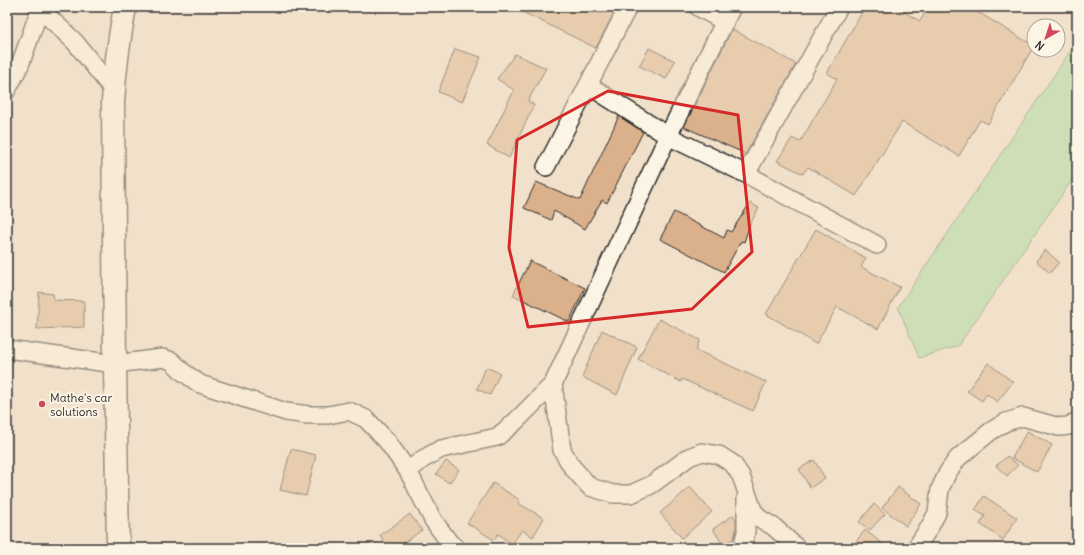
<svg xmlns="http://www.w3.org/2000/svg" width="1084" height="555" font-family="Delius,sans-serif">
  <rect width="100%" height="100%" fill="#f2e1ca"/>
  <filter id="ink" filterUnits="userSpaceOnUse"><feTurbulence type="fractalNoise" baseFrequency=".025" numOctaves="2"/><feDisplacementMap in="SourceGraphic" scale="8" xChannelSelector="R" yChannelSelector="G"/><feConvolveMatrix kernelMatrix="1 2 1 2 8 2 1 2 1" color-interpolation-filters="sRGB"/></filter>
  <g filter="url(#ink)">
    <!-- green -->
    <path fill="#a2da9f" stroke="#668265" d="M 1077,41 L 1077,173 L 958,346 L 919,358 L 898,307 Z"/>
    <!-- building -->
    <path fill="#dbb18c" stroke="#2b2b2b" d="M 512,7 L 617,7 L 596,48 Z
      M 865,7 L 895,7 L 920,21 L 928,7 L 981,7 L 978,12 L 1034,46 L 988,124 L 980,120 L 959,156 L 902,122 L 856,196 L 808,167 L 803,174 L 777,161 L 792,138 L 800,142 L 837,79 L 827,73 Z
      M 732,29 L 796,64 L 744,157 L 744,153 L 684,127 Z
      M 649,48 L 675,61 L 666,79 L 639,66 Z
      M 455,49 L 481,57 L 462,102 L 438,92 Z
      M 515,54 L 546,68 L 528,101 L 534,105 L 509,158 L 487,145 L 514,90 L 497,79 Z
      M 619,116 L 643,132 L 607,203 L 602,200 L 585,229 L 554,211 L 551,220 L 524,208 L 536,182 L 580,200 Z
      M 750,203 L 759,208 L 750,224 L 744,242 L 741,241 L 724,272 L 660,239 L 674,212 L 724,238 L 727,230 L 731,232 Z
      M 816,229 L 866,258 L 861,267 L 900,287 L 878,329 L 837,307 L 816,344 L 766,314 Z
      M 1045,250 L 1059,262 L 1050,273 L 1036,261 Z
      M 530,261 L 585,288 L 569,322 L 513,295 Z
      M 39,292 L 53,294 L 54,300 L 84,301 L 84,327 L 37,329 Z
      M 659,319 L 700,340 L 696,350 L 766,382 L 753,411 L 682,379 L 681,382 L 638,359 Z
      M 602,330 L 637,347 L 617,395 L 582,377 Z
      M 988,363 L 1013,382 L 997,402 L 987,394 L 982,401 L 967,391 Z
      M 486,367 L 500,373 L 490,395 L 477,389 Z
      M 1027,431 L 1052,445 L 1037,472 L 1012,458 Z
      M 291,449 L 316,455 L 306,496 L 280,490 Z
      M 1007,456 L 1018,465 L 1007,476 L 996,466 Z
      M 814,460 L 825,478 L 810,488 L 799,469 Z
      M 446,461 L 459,470 L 449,483 L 436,474 Z
      M 493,483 L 520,500 L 518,503 L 544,518 L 533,537 L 522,530 L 512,544 L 498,534 L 494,540 L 467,523 Z
      M 690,487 L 712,512 L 682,538 L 660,513 Z
      M 898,487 L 921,504 L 906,526 L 882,508 Z
      M 984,496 L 1017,518 L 1003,540 L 980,524 L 985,516 L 975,510 Z
      M 874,504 L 885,514 L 870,530 L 859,522 Z
      M 410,514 L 422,530 L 397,548 L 388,548 L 380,535 Z
      M 733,515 L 736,520 L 736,531 L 734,538 L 723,545 L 713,529 Z
      M 865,530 L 888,548 L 851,548 Z"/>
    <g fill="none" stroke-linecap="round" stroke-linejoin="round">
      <defs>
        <path id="minor" d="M 38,7 L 75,42 L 114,91
          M 698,7 L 725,22
          M 588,85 L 668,136 L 746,174 L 877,245
          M 7,90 L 20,65 L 40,9
          M 546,167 L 628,7
          M 746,174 L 839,7
          M 7,349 L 115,364 L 163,358 L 172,361 L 183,372 L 200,384 L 286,412 L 308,415 L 328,415 L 349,411 L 366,419 L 387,441 L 408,471 L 433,520 L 449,542 L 456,548
          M 553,384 L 562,450 L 572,467 L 590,487 L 613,494 L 631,494 L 651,485 L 689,457 L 702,452 L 719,455 L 733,464 L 741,476 L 753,510 L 759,518 L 774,527 L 797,548
          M 408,471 L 423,459 L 441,449 L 497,437 L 515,422 L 553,384 L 668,136 L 732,7
          M 742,548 L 746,532 L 746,497
          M 916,548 L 929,528 L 937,513 L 940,489 L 948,472 L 958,458 L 991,431 L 1006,422 L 1023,417 L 1059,427 L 1069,426 L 1077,421"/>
        <path id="tertiary" d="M 118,548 L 115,364 L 113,102 C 115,70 119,39 125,7"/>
      </defs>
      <!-- minor casing -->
      <use href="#minor" stroke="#2b2b2b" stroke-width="20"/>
      <!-- tertiary casing -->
      <use href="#tertiary" stroke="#2b2b2b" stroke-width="25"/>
      <!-- minor -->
      <use href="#minor" stroke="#fcf5e5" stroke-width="17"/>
      <!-- tertiary -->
      <use href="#tertiary" stroke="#fcf5e5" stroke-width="22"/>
    </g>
  </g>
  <!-- marked area -->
  <path d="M0 0H1084V555H0ZM 608,91 L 738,115 L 752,252 L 692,309 L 528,327 L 509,248 L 517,140 Z" fill="#f2e1ca" fill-opacity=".55" fill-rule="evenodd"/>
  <path fill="none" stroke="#d62828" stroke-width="3" stroke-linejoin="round" d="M 608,91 L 738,115 L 752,252 L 692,309 L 528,327 L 509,248 L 517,140 Z"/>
  <!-- markers -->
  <circle fill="#d1495b" stroke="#fcf5e5" stroke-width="1.5" cx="42" cy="404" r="4"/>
  <g text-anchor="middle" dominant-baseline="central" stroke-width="4" stroke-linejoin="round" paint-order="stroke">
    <!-- poi labels -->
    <g font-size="12" fill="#2b2b2b" stroke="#fcf5e5" text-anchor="start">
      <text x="50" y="397">Mathe's car<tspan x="50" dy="14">solutions</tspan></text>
    </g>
  </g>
  <!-- margin -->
  <rect width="1084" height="555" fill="none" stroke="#fcf5e5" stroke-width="24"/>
  <rect x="12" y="12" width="1060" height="531" fill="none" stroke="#2b2b2b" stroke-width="1.5" filter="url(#ink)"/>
  <!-- north arrow -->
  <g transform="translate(1046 38) rotate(219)"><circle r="19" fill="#fcf5e5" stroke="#a8a49b"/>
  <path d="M0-3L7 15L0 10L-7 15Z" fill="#d1495b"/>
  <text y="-6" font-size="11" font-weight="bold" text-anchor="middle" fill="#2b2b2b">N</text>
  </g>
</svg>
